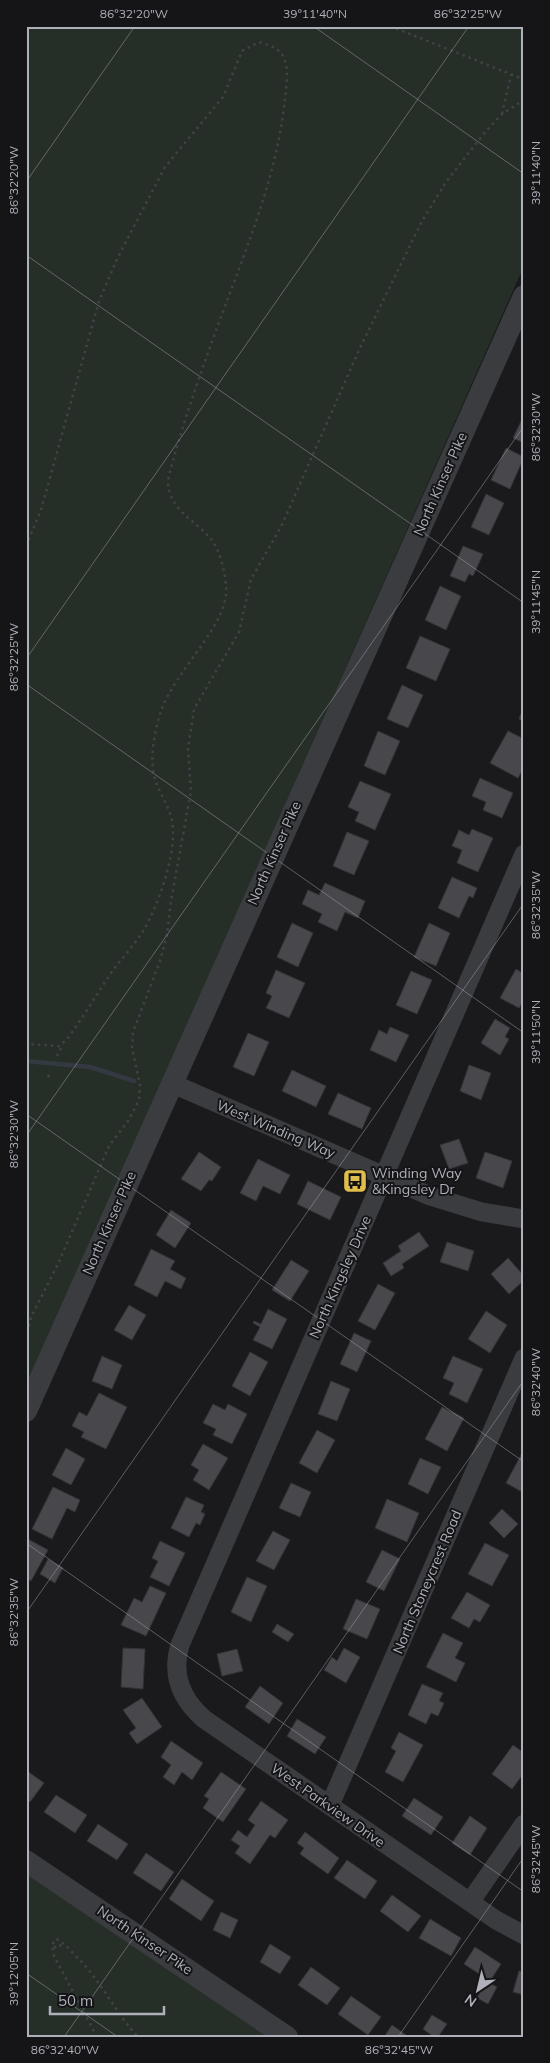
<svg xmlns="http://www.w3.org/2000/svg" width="550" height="2063" font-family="Mulish,sans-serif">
  <rect width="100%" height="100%" fill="#1a1a1c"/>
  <!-- green -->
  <path fill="#262e28" d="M 26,26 L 524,26 L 524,266 L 26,1388 Z
    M 26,1868 L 271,2037 L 26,2037 Z"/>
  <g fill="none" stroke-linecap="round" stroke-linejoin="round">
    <!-- stream -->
    <path stroke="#333941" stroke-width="4.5" d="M 26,1061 L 90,1067 L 134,1081"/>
  </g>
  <!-- building -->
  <path fill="#47474c" stroke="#343437" d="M 524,415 L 524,443 L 513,438 Z
    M 506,448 L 524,457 L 510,489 L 491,480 Z
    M 486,494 L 504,503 L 489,535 L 471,527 Z
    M 463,546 L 483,554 L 473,576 L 469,574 L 465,582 L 450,576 Z
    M 440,586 L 461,596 L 446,630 L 425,620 Z
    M 420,636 L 450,649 L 436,681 L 406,668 Z
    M 402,685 L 423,695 L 408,728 L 387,719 Z
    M 524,707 L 524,721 L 519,719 Z
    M 378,731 L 400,741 L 385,775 L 364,766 Z
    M 508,731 L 524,739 L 524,767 L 518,778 L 490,763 Z
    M 480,778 L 513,793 L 502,818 L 483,810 L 486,802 L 472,796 Z
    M 360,781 L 391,794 L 375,830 L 355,821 L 359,812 L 348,807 Z
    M 472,829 L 493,838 L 478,872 L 457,863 L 462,850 L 452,846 L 459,830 L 469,835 Z
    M 347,832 L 369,841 L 354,875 L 333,866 Z
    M 452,877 L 477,888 L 473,898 L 469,896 L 459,918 L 438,908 Z
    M 325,883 L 365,901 L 358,918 L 345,912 L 337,931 L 318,922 L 322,914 L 302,904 L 308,890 L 319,895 Z
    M 292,923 L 313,933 L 298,967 L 277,957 Z
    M 429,923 L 450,933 L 436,966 L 414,957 Z
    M 516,969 L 524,974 L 524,1000 L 519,1008 L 500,998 Z
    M 276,970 L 305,983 L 289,1018 L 266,1008 L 272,996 L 266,993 Z
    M 411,971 L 432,980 L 417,1014 L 396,1005 Z
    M 495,1019 L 510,1028 L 505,1037 L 509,1039 L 500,1055 L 481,1043 Z
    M 390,1027 L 409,1035 L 396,1062 L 370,1050 L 379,1030 L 387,1034 Z
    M 248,1033 L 269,1042 L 254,1076 L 233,1067 Z
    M 469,1065 L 491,1073 L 481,1100 L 460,1091 Z
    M 292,1070 L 326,1086 L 316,1107 L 282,1091 Z
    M 338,1093 L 371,1108 L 362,1129 L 328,1114 Z
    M 459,1139 L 468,1163 L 449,1169 L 440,1145 Z
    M 199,1152 L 221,1167 L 212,1181 L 209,1180 L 201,1191 L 181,1179 Z
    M 485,1152 L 512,1161 L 503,1188 L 476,1178 Z
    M 258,1159 L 290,1175 L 280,1194 L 263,1186 L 256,1201 L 240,1193 Z
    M 308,1181 L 341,1197 L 330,1220 L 297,1204 Z
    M 171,1210 L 191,1223 L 175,1248 L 156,1235 Z
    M 419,1232 L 429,1246 L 402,1264 L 404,1268 L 391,1276 L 383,1263 L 401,1251 L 398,1246 Z
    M 447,1242 L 474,1251 L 468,1271 L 440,1262 Z
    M 151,1249 L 175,1261 L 170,1269 L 186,1278 L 181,1289 L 165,1281 L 157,1297 L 134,1285 Z
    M 508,1258 L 524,1276 L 524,1280 L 509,1294 L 491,1274 Z
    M 291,1260 L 309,1271 L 290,1301 L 272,1290 Z
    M 378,1284 L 395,1293 L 375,1330 L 358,1321 Z
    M 129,1305 L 146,1315 L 132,1340 L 114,1330 Z
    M 268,1309 L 287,1319 L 272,1349 L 253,1340 L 260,1327 L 253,1323 L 254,1321 L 261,1324 Z
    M 486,1311 L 507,1325 L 490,1353 L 468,1339 Z
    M 354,1333 L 371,1341 L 357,1372 L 340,1364 Z
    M 250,1352 L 268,1362 L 250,1396 L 232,1386 Z
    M 102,1356 L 122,1365 L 112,1389 L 92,1381 Z
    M 453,1356 L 483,1369 L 467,1403 L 449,1394 L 454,1383 L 443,1378 Z
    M 331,1381 L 350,1389 L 337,1421 L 318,1414 Z
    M 99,1393 L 127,1407 L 106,1449 L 81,1437 L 84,1432 L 72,1426 L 79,1412 L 87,1416 Z
    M 213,1404 L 225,1410 L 228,1404 L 247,1414 L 232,1444 L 213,1435 L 216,1429 L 203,1423 Z
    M 442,1407 L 464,1418 L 447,1451 L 425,1439 Z
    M 317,1430 L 335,1440 L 317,1473 L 299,1463 Z
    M 203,1444 L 228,1458 L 209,1490 L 193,1480 L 199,1470 L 191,1465 Z
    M 66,1448 L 85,1459 L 71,1485 L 52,1475 Z
    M 521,1455 L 524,1457 L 524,1493 L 506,1483 Z
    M 420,1458 L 441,1467 L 428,1494 L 408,1484 Z
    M 291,1483 L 311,1492 L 300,1517 L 279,1508 Z
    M 53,1487 L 80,1500 L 75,1512 L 67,1508 L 52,1539 L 32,1529 Z
    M 186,1497 L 204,1505 L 201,1512 L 205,1514 L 200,1525 L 196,1523 L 189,1537 L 171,1528 Z
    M 387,1499 L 419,1513 L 407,1542 L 375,1528 Z
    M 502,1509 L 518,1524 L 504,1538 L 489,1523 Z
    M 273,1531 L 290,1540 L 274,1570 L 256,1561 Z
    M 26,1538 L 48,1550 L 31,1581 L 26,1578 Z
    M 160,1541 L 185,1553 L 169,1586 L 150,1577 L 158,1561 L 152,1558 Z
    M 485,1543 L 509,1555 L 492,1586 L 468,1574 Z
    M 382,1550 L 400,1559 L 384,1591 L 366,1582 Z
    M 48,1559 L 63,1568 L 55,1583 L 40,1574 Z
    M 247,1577 L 267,1586 L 251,1622 L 231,1612 Z
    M 150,1586 L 166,1593 L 146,1636 L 121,1625 L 134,1598 L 142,1602 Z
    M 467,1592 L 490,1605 L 480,1622 L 474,1619 L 469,1628 L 451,1618 Z
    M 356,1599 L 380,1609 L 367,1639 L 343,1629 Z
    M 277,1624 L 294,1634 L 288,1642 L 272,1632 Z
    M 443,1633 L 463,1643 L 455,1658 L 465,1663 L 456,1682 L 426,1667 Z
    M 123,1648 L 145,1649 L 143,1689 L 121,1687 Z
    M 344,1648 L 360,1657 L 346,1683 L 324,1670 L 332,1657 L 337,1661 Z
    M 237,1649 L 243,1671 L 222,1676 L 217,1654 Z
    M 422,1684 L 443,1693 L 439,1701 L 444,1703 L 438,1716 L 431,1713 L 426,1724 L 408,1715 Z
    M 260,1686 L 283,1703 L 269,1724 L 245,1707 Z
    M 142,1698 L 162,1727 L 137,1744 L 129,1733 L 136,1728 L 123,1710 Z
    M 297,1719 L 326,1737 L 315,1754 L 287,1736 Z
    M 399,1732 L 423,1745 L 403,1782 L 385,1772 L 396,1751 L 391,1748 Z
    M 171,1741 L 203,1763 L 192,1780 L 182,1772 L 174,1785 L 163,1777 L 171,1765 L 161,1757 Z
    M 513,1745 L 524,1753 L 524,1773 L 512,1789 L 492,1774 Z
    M 26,1770 L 44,1783 L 30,1802 L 26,1800 Z
    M 221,1772 L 246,1789 L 223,1822 L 203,1808 L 209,1799 L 204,1796 Z
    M 56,1795 L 87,1815 L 75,1833 L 44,1812 Z
    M 414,1798 L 443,1817 L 431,1835 L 402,1816 Z
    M 261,1801 L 288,1820 L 275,1838 L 270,1835 L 250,1864 L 235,1853 L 240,1846 L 231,1840 L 238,1830 L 247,1837 L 255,1825 L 248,1820 Z
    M 470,1816 L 487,1828 L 470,1855 L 452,1843 Z
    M 98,1824 L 128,1844 L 117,1860 L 87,1841 Z
    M 305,1832 L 339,1858 L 328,1874 L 300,1854 L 304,1848 L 297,1843 Z
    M 146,1853 L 174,1872 L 161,1891 L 133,1873 Z
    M 347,1860 L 377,1881 L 365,1899 L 334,1878 Z
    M 182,1879 L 214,1901 L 201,1921 L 169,1899 Z
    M 392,1895 L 421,1916 L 408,1932 L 380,1911 Z
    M 221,1912 L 238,1920 L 230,1938 L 213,1930 Z
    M 430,1919 L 461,1938 L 451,1956 L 419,1938 Z
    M 270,1944 L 291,1957 L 280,1974 L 260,1962 Z
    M 475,1947 L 501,1964 L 490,1981 L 464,1964 Z
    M 311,1967 L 340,1988 L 327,2005 L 298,1985 Z
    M 519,1971 L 524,1972 L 524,1995 L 513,1992 Z
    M 486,1981 L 497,1987 L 488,2004 L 477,1998 Z
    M 351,1996 L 381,2017 L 368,2035 L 338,2014 Z
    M 432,2015 L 447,2024 L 438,2037 L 434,2037 L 423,2029 Z
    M 392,2025 L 409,2037 L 384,2037 Z"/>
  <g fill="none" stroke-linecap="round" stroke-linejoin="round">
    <!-- path -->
    <path stroke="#414247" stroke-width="2.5" stroke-dasharray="2.5 4" stroke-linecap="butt" d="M 390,26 L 518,77 L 524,81
      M 502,114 L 511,75
      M 26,546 L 41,510 L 99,301 L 118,257 L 165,167 L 223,97 L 242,51 L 259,42 C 271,46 281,48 285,61 C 289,72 286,87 285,99 C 276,186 238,267 209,350 C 194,392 179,436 168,480 C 168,510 195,520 211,539 C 220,550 225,572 226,586 C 230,624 175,670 161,711 C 154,733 148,763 157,785 C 164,801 173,813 173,831 C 174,860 158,906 143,931 C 134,946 121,959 111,973 C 96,995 83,1018 67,1039 L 59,1046 L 26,1044
      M 57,1056 L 63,1044
      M 48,1077 L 51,1071
      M 26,1339 L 31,1317 L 58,1264 L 109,1146 L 128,1121 L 139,1100 L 140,1085 L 132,1048 L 133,1032 L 160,961 L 167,935 L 171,901 L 191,791 L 188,749 L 194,709 L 239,632 L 251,579 L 281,527 L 359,350 L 422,221 L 446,182 L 486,131 L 502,114 L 524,100
      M 54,1948 L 57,1945 L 64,1946
      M 97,2037 L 54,1956 L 52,1945 L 56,1939 C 63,1942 68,1948 74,1954 C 101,1980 114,2011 138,2037"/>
    <!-- minor -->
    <path stroke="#3b3c40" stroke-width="19" d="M 524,854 L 180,1645 C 171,1675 181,1699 204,1719 L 496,1920 L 524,1935
      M 171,1083 L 430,1196 L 482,1212 L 524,1219
      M 330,1805 L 524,1358
      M 470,1902 L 524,1824"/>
    <!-- tertiary -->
    <path stroke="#3b3c40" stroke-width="22" d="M 26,1411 L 524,296
      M 26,1861 L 287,2037"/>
  </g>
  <!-- ticks -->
  <path fill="none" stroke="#aeb0ba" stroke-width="1" stroke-opacity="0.45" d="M 313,26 L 524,174M 26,182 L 135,26M 26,255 L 524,603M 26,659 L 469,26M 26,684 L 524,1033M 26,1114 L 524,1462M 26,1136 L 524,426M 26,1543 L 524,1892M 26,1613 L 524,903M 26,1973 L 118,2037M 64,2037 L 524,1380M 398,2037 L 524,1857"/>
  <!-- icons -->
  <defs>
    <symbol id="bus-square" viewBox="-11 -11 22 22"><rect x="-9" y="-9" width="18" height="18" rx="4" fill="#e1bd4d" stroke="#151517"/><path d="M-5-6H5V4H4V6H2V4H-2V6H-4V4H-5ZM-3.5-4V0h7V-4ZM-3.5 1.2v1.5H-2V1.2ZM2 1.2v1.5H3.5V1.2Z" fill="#111"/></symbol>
  </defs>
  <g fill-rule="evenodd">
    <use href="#bus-square" x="341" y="1167" width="28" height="28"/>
  </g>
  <g text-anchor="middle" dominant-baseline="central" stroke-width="4" stroke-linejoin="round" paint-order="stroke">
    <!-- street labels -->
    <g font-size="14" fill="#aeb0ba" stroke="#151517">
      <text transform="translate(440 484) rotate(-66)">North Kinser Pike</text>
      <text transform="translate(274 853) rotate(-66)">North Kinser Pike</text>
      <text transform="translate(276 1129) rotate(23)">West Winding Way</text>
      <text transform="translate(109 1223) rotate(-66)">North Kinser Pike</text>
      <text transform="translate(340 1277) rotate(-66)">North Kingsley Drive</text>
      <text transform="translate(427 1582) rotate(-67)">North Stoneycrest Road</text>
      <text transform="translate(328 1805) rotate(35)">West Parkview Drive</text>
      <text transform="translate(145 1940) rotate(34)">North Kinser Pike</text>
    </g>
    <!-- poi labels -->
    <g font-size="14" fill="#aeb0ba" stroke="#151517" text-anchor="start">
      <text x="372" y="1173">Winding Way<tspan x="372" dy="16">&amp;Kingsley Dr</tspan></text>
    </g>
  </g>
  <!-- border -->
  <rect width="550" height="2063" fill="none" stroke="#151517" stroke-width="55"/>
  <!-- north arrow -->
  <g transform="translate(478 1990) rotate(215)" stroke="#151517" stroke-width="4" paint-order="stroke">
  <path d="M0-4L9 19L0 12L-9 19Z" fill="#aeb0ba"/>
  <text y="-8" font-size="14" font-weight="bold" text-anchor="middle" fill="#aeb0ba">N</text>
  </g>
  <!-- scale -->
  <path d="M50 2006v8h114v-8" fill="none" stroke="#aeb0ba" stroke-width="2.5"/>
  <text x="58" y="2006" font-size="15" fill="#aeb0ba" stroke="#151517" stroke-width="4" paint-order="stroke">50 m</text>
  <rect x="28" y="28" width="494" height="2008" fill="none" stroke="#aeb0ba" stroke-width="2"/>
  <g font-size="12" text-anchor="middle" fill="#aeb0ba">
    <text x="134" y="18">86°32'20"W</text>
    <text x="315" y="18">39°11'40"N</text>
    <text x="468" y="18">86°32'25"W</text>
    <text transform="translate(536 173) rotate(-90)" y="4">39°11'40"N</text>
    <text transform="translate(14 180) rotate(-90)" y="4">86°32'20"W</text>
    <text transform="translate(536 427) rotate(-90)" y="4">86°32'30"W</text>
    <text transform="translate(536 602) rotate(-90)" y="4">39°11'45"N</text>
    <text transform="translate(14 657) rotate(-90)" y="4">86°32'25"W</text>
    <text transform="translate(536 905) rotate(-90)" y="4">86°32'35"W</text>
    <text transform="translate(536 1032) rotate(-90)" y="4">39°11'50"N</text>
    <text transform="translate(14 1134) rotate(-90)" y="4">86°32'30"W</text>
    <text transform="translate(536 1382) rotate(-90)" y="4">86°32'40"W</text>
    <text transform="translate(14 1612) rotate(-90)" y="4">86°32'35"W</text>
    <text transform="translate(536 1859) rotate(-90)" y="4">86°32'45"W</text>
    <text transform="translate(14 1974) rotate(-90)" y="4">39°12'05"N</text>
    <text x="65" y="2054">86°32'40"W</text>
    <text x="399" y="2054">86°32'45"W</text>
  </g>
</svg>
